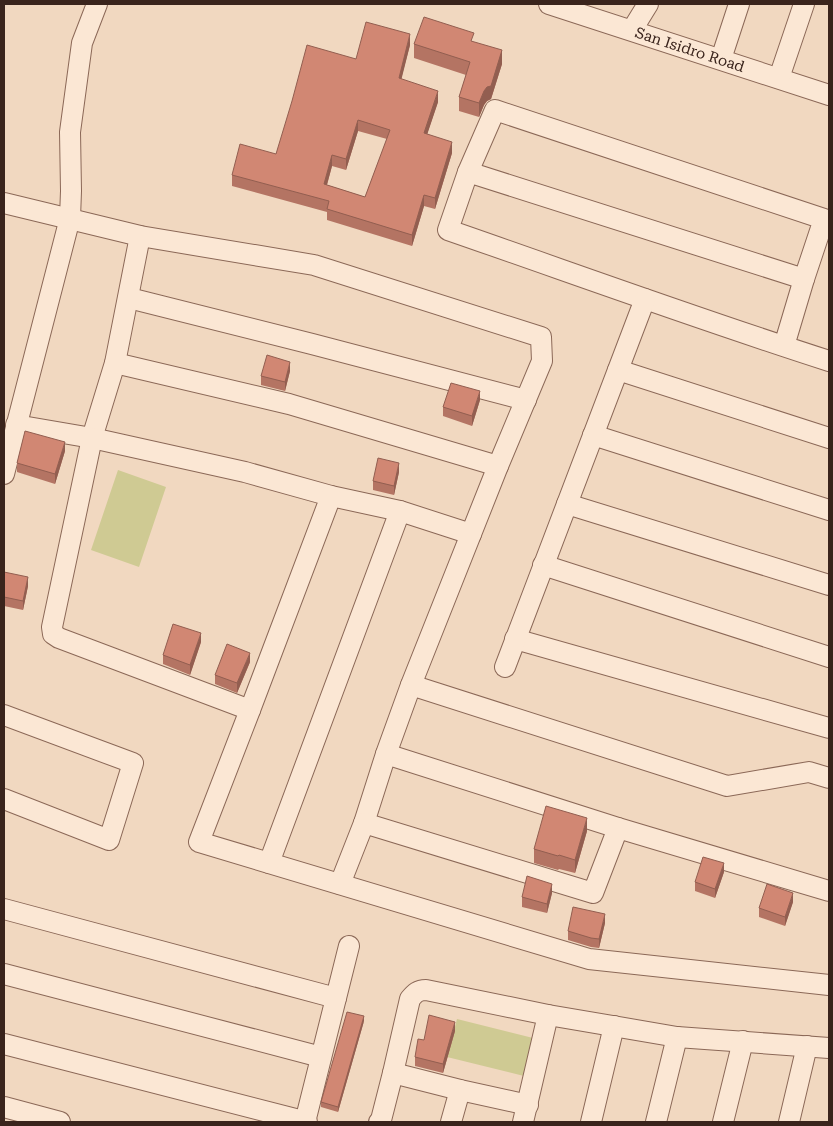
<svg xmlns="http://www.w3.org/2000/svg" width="833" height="1126" font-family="'Roboto Serif',serif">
  <rect width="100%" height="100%" fill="#f1d8c0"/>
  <!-- grass -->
  <path fill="#cfca93" d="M 118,470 L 166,487 L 139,567 L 91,550 Z
    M 457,1019 L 533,1038 L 524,1076 L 447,1057 Z"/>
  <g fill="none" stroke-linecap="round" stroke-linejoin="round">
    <defs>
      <g id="minor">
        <path id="s1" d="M 549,4 L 829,95"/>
        <path d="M 632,30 L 648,4"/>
        <path d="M 721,59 L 739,4"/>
        <path d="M 779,78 L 804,4"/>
        <path d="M 468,172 L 804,279"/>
        <path d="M 4,203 L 140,236 L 314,265 L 541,337 L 542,361 L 498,466 L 411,685 L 386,754 L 364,823 L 340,884"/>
        <path d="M 140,236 L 115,363 L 92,438 L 52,627 L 53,634 L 59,638 L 250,710"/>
        <path d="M 129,298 L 312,344 L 526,400"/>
        <path d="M 784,346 L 804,279 L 824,219 L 495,110 L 468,172 L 448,230 C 575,274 701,320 829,361"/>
        <path d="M 115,363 L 289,404 L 498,466"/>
        <path d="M 618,370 L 829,438"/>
        <path d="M 16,425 L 92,438 L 245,472 L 331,496 L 400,511 L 471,534"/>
        <path d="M 593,435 L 829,510"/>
        <path d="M 4,474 L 70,218 L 71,191 L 70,132 L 82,43 L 97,4"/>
        <path d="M 331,496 L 250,710 L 199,842 L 589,959 L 829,985"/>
        <path d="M 567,504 L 829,585"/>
        <path d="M 543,565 L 829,657"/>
        <path d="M 515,639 L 829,728"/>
        <path d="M 505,667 L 645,299"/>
        <path d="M 411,685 L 727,786 L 809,772 L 829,778"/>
        <path d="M 4,715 L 133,763 L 109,840 L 4,799"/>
        <path d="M 386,754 L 618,828 L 829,891"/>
        <path d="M 364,823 L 593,893 L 618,828"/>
        <path d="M 269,863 L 400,511"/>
        <path d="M 4,909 L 336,998"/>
        <path d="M 4,974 L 321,1057"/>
        <path d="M 4,1044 L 307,1122"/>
        <path d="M 393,1073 L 460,1090 L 528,1105"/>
        <path d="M 4,1107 L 60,1122"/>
        <path d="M 305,1122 L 349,946"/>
        <path d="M 379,1122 L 381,1120 L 393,1073 L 410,999 C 415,993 418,990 426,990 L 548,1015 L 677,1037 L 829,1048"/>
        <path d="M 451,1122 L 460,1090"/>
        <path d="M 523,1122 L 548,1015"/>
        <path d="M 591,1122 L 614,1026"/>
        <path d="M 656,1122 L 677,1037"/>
        <path d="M 723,1122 L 743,1041"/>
        <path d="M 789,1122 L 807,1046"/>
      </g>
    </defs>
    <!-- minor casing -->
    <use href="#minor" stroke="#8b6857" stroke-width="22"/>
    <!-- minor -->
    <use href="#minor" stroke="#fbe7d4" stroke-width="20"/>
  </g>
  <!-- wall -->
  <path fill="#b47463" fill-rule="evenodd" d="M 474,42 L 502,64 L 491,99 L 487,101 L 484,105 L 479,117 L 459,111 L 459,97 L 466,75 L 414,58 L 414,44 Z
    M 410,45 L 401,79 L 438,102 L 427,134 L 452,153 L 435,209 L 424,206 L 412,246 L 327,220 L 327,212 L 232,186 L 232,175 L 276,154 L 356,59 ZM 358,131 L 387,139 L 365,197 L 327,185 L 332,166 L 346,170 Z
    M 290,371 L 285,391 L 261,385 L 261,376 Z
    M 480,400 L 472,426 L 443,416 L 443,407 Z
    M 65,451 L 55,484 L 17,472 L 17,463 Z
    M 399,472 L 394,495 L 373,490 L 373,481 Z
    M 4,572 L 28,586 L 23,610 L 4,606 Z
    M 201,642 L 190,675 L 163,664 L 163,655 Z
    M 250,662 L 237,693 L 215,684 L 215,675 Z
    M 587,831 L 575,873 L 559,869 L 558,870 L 534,863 L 534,849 Z
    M 724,872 L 715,898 L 695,891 L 695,882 Z
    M 552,893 L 547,913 L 522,907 L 522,897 Z
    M 793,902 L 785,926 L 759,917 L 759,908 Z
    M 605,923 L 599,948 L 591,947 L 568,940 L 568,931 Z
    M 364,1021 L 338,1112 L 321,1107 L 321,1102 Z
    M 455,1031 L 443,1073 L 415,1066 L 415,1057 L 424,1040 Z"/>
  <!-- shaded-wall -->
  <path fill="#925e50" d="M 410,34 L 410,45 L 399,89 L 399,78 Z
    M 502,50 L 502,64 L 491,99 L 487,101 L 484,105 L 479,117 L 479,103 Z
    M 438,91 L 438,102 L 424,144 L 424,133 Z
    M 358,120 L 358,131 L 346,170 L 346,159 Z
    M 452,142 L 452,153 L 435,209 L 435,198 Z
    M 332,155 L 332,166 L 324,195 L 324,184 Z
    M 424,195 L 424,206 L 412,246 L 412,235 Z
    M 290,362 L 290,371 L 285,391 L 285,382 Z
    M 480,391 L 480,400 L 472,426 L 472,416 Z
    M 65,442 L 65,451 L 55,484 L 55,474 Z
    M 399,463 L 399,472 L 394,495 L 394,486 Z
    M 28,577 L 28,586 L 23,610 L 23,601 Z
    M 201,633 L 201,642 L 190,675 L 190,665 Z
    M 250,653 L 250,662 L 237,693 L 237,683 Z
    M 587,818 L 587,831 L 575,873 L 575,860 Z
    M 724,863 L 724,872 L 715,898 L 715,889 Z
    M 552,884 L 552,893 L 547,913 L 547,904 Z
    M 793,893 L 793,902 L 785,926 L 785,917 Z
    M 605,914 L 605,923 L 599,948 L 599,939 Z
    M 364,1016 L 364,1021 L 338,1112 L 338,1107 L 345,1079 Z
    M 455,1022 L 455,1031 L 443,1073 L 443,1064 Z"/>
  <!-- building -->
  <path fill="#d18773" stroke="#925e50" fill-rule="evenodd" d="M 424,17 L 474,33 L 471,41 L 502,50 L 491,86 L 487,87 L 484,91 L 479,103 L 459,97 L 470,62 L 414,44 Z
    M 366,22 L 410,34 L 399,78 L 438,91 L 424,133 L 452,142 L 435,198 L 424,195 L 412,235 L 327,209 L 329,201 L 232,175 L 240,144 L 276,154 L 292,101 L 307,45 L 356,59 ZM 358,120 L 390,130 L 365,197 L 324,184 L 332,155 L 346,159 Z
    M 267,355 L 290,362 L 285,382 L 261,376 Z
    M 451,383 L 480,391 L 472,416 L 443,407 Z
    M 25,431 L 65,442 L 55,474 L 17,463 Z
    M 378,458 L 399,463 L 394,486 L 373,481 Z
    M 4,572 L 28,577 L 23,601 L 4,597 Z
    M 173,624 L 201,633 L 190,665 L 163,655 Z
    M 227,644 L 250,653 L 237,683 L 215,675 Z
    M 546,806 L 587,818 L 575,860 L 559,855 L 558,856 L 534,849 Z
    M 703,857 L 724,863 L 715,889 L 695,882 Z
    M 527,876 L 552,884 L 547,904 L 522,897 Z
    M 767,884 L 793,893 L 785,917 L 759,908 Z
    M 573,907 L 605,914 L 599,939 L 591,938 L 568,931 Z
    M 347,1012 L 364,1016 L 338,1107 L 321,1102 Z
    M 429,1015 L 455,1022 L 443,1064 L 415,1057 L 418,1039 L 424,1040 Z"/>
  <g text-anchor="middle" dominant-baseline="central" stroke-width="5" stroke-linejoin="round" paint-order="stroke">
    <!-- street labels -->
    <g font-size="15" fill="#3a241c" stroke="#f8e4d0">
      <text stroke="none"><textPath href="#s1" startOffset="148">San Isidro Road</textPath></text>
    </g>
  </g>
  <!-- border -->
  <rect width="833" height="1126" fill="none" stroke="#3a241c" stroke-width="10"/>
</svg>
